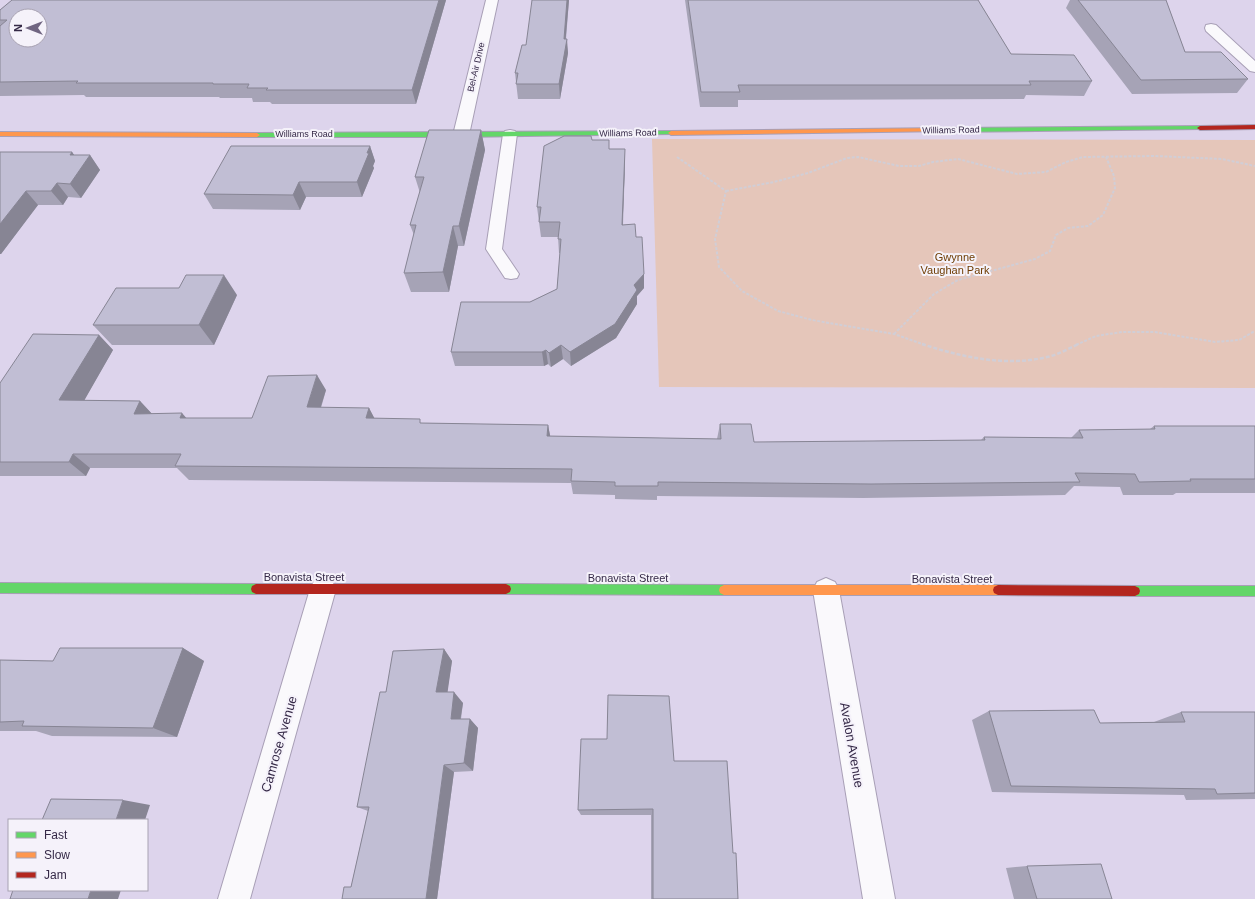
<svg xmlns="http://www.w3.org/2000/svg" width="1255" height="899" font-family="Arial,sans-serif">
  <rect width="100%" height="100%" fill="#ddd4ec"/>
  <!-- green -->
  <path fill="#e5c6ba" d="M 652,139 L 1255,140 L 1255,388 L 659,387 Z"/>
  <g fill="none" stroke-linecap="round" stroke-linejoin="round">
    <defs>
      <path id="lane" d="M 510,130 L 515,131 L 517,134 L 502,249 L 519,274 L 517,278 L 511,279 L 505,278 L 486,249 L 503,134 L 505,131 Z"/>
      <path id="street" d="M 486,0 L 498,0 L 469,135 L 466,138 L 461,140 L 456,138 L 453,135 Z
        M 1211,24 L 1216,25 L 1255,61 L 1255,72 L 1250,71 L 1206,31 L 1205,28 L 1206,25 Z
        M 323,577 L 332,581 L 336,589 L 250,899 L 218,899 L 310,589 L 314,581 Z
        M 826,578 L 835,582 L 839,590 L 895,899 L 863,899 L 813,590 L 817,582 Z"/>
      <path id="fast" d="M 1200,126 L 1203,128 L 1202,129 L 947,132 L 944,130 L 947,128 Z
        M 671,131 L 673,132 L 673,134 L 461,137 L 257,137 L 254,135 L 257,133 Z
        M 0,583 L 256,584 L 260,586 L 261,589 L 260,592 L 256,594 L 0,593 Z
        M 506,584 L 724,585 L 728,587 L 729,590 L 728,593 L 724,595 L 506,594 L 502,592 L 501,589 L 502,586 Z
        M 1135,586 L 1255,586 L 1255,596 L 1135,596 L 1131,594 L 1130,591 L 1131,588 Z"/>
      <path id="slow" d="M 947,128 L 950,130 L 949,131 L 671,135 L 668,133 L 671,131 Z
        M 0,132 L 257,133 L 260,135 L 257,137 L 0,136 Z
        M 724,585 L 998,585 L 1002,587 L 1003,590 L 1002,593 L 998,595 L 724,595 L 720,593 L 719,590 L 720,587 Z"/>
      <path id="jam" d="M 1255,125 L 1255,129 L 1200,130 L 1197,128 L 1200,126 Z
        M 256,584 L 506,584 L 510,586 L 511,589 L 510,592 L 506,594 L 256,594 L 252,592 L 251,589 L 252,586 Z
        M 998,585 L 1135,586 L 1139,588 L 1140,591 L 1139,594 L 1135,596 L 998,595 L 994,593 L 993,590 L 994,587 Z"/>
    </defs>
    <!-- lane casing -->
    <use href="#lane" stroke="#a89fb6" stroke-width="2"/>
    <!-- street casing -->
    <use href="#street" stroke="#a89fb6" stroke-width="2"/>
    <!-- fast casing -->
    <use href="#fast" stroke="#a89fb6" stroke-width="2"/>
    <!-- slow casing -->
    <use href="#slow" stroke="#a89fb6" stroke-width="2"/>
    <!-- jam casing -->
    <use href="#jam" stroke="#a89fb6" stroke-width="2"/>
    <!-- path-far1 -->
    <path stroke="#d1ced6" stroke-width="2" stroke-dasharray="3 1.5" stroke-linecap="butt" d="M 677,157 L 726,191 L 715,239 L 719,267 L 742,291 L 778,311 L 812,320 L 894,334 L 925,345
      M 726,191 L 774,182 L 808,173 L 847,158 L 858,157 L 899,166 L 919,166 L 933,162 L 958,159 L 1017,174 L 1046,172 L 1066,162 L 1083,157 L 1155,156 L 1222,159 L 1255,166
      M 894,334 L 934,294 L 958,280 L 1035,259 L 1050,251 L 1056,235 L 1068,228 L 1088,226 L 1103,215 L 1115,188 L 1114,176 L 1106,157
      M 1076,345 L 1096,336 L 1122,332 L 1155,332 L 1215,342 L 1239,340 L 1255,331"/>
    <!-- path -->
    <path stroke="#d1ced6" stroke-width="2.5" stroke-dasharray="4 2" stroke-linecap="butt" d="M 922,344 C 961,357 1006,367 1047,357 C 1058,355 1069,348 1079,344"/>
    <!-- lane -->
    <use href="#lane" fill="#faf9fc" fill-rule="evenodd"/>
    <!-- street -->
    <use href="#street" fill="#faf9fc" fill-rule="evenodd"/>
    <!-- fast -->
    <use href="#fast" fill="#63d668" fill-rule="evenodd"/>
    <!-- slow -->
    <use href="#slow" fill="#ff974d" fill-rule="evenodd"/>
    <!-- jam -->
    <use href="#jam" fill="#b3261e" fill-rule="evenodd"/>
  </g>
  <!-- wall -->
  <path fill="#a6a3b6" d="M 12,0 L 446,0 L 416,104 L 272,104 L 270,102 L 253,102 L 252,98 L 220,98 L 219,97 L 86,97 L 84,95 L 0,96 L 0,10 Z
    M 569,0 L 566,39 L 568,53 L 560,99 L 518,99 L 515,73 L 526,45 Z
    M 685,0 L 978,0 L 1011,54 L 1092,81 L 1084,96 L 1026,95 L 1024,99 L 738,100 L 738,107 L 700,107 Z
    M 1070,0 L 1166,0 L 1185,52 L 1248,79 L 1237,93 L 1132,94 L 1066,8 Z
    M 481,130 L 485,150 L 464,246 L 458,246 L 449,292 L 411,292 L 404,273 L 414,235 L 410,225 L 420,193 L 415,177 Z
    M 592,140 L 609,149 L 625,164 L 623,225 L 636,237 L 644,274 L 644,288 L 637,296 L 637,304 L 616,338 L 571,366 L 563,359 L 551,367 L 548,364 L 544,366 L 455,366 L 451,352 L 530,302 L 557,289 L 560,253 L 559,253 L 558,237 L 541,237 L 537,207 Z
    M 370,146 L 375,161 L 373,166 L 374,168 L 362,197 L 306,197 L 300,210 L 213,209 L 204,194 Z
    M 0,152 L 72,152 L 74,155 L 90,155 L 100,170 L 81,198 L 68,197 L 63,205 L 38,205 L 1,254 L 0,254 Z
    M 237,295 L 214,345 L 112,345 L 93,325 Z
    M 99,335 L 113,350 L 84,400 L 140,401 L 152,414 L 186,418 L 252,418 L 326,390 L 321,408 L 369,408 L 374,418 L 422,423 L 548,425 L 550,436 L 717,439 L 720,424 L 754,442 L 981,440 L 984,437 L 1071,438 L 1079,430 L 1150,429 L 1154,426 L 1255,426 L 1255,493 L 1176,493 L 1173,495 L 1123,495 L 1120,487 L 1074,486 L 1065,495 L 863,498 L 657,496 L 657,500 L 615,499 L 615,495 L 573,494 L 571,483 L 189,480 L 177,468 L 90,468 L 86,476 L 0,476 L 0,383 Z
    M 183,648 L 204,661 L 177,737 L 52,736 L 36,731 L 0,731 L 0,660 L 53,661 Z
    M 444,649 L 452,661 L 447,692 L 463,703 L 461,719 L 470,719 L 478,728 L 473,771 L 454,772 L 437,899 L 342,899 L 351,887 L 368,811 L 357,807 L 386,692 Z
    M 989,711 L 1100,723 L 1154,722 L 1181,712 L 1255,712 L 1255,799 L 1186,800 L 1184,795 L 992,792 L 972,720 Z
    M 674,761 L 733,853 L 738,899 L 651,899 L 651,815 L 581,815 L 578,810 Z
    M 1027,866 L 1112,899 L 1014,899 L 1006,868 Z"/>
  <!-- shaded-wall -->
  <path fill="#878594" d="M 439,0 L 446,0 L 416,104 L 412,90 Z
    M 567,0 L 569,0 L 565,46 L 567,39 L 568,53 L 560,99 L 559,84 L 564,39 Z
    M 481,130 L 485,150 L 464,246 L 459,226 Z
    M 370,146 L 375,161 L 373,166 L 374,168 L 362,197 L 357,182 Z
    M 625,149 L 625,164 L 622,239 L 622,225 Z
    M 72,152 L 82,166 L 70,155 Z
    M 90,155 L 100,170 L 81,198 L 70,184 Z
    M 299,182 L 306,197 L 300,210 L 293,195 Z
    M 57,183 L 68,197 L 63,205 L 51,191 Z
    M 26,191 L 38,205 L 1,254 L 0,254 L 0,224 Z
    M 453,226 L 458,246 L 449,292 L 443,272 Z
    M 644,274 L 644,288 L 637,296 L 637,304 L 616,338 L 571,366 L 570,352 L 634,285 Z
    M 224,275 L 237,295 L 214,345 L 199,325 Z
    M 99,335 L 113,350 L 76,415 L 59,400 Z
    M 561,345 L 563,359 L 551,367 L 549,353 Z
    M 546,350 L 548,364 L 544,366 L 542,352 Z
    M 317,375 L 326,390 L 316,422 L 307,407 Z
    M 140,401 L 154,416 L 134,414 Z
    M 369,408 L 377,423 L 366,418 Z
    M 182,413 L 195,428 L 180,418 Z
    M 548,425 L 551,440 L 547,436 Z
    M 73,454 L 90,468 L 86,476 L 69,462 Z
    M 183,648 L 204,661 L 177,737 L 153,728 Z
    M 444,649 L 452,661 L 446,703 L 436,692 Z
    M 454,692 L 463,703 L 459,728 L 451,719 Z
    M 470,719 L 478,728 L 473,771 L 464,763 Z
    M 444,765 L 454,772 L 437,899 L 426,899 Z
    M 123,800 L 150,805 L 145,820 L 116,820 Z
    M 91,890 L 121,890 L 118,899 L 88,899 Z"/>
  <!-- building -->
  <path fill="#c1bed4" stroke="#878594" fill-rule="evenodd" d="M 12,0 L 439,0 L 412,90 L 266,90 L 268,88 L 247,88 L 249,84 L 213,84 L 213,83 L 76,83 L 78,81 L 0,82 L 0,26 L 7,20 L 0,20 L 0,10 ZM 16,16 L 40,16 L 40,40 L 16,40 Z
    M 532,0 L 567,0 L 564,39 L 567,39 L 559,84 L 516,84 L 518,73 L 515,73 L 522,45 L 526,45 Z
    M 688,0 L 978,0 L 1011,54 L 1074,55 L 1092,81 L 1029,81 L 1031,85 L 738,85 L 740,92 L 701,92 Z
    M 1078,0 L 1166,0 L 1185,52 L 1221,52 L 1248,79 L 1141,80 Z
    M 429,130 L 481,130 L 459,226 L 453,226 L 443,272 L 404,273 L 416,225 L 410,225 L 424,177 L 415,177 Z
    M 564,136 L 591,136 L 592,140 L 609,140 L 609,149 L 625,149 L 622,225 L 635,224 L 636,237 L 642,237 L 644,274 L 634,285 L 637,290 L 615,324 L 570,352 L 561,345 L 549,353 L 546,350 L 542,352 L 451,352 L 461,302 L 530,302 L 557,289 L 561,239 L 558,239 L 560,222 L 539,222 L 541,207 L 537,207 L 544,146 Z
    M 231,146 L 370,146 L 367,153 L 369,153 L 357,182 L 299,182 L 293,195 L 204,194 Z
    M 0,152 L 72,152 L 70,155 L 90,155 L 70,184 L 57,183 L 51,191 L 26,191 L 0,224 Z
    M 186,275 L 224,275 L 199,325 L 93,325 L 116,288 L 179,288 Z
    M 33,334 L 99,335 L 59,400 L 140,401 L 134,414 L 182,413 L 180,418 L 252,418 L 268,376 L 317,375 L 307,407 L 369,408 L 366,418 L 420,419 L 420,423 L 548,425 L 547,436 L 721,439 L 720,424 L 751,424 L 754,442 L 985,440 L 984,437 L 1083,438 L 1079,430 L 1155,429 L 1154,426 L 1255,426 L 1255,479 L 1190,479 L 1191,481 L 1139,482 L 1135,474 L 1075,473 L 1080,482 L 871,484 L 658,482 L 658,486 L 615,486 L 615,482 L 571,481 L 572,469 L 175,466 L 181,454 L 73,454 L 69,462 L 0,462 L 0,383 Z
    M 60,648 L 183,648 L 153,728 L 22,726 L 24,721 L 0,722 L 0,660 L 53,661 Z
    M 444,649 L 436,692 L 454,692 L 451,719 L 470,719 L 464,763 L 444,765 L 426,899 L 342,899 L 344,887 L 351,887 L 369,807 L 357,807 L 380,692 L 386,692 L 393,651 Z
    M 608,695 L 669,696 L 674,761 L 727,761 L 733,853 L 736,853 L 738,899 L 653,899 L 653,809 L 578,810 L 581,739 L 607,739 Z
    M 1094,710 L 1100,723 L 1185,722 L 1181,712 L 1255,712 L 1255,793 L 1217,794 L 1215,789 L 1011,786 L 989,711 Z
    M 51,799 L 123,800 L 116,820 L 42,820 Z
    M 1101,864 L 1112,899 L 1037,899 L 1027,866 Z
    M 13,890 L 91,890 L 88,899 L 10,899 Z"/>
  <g text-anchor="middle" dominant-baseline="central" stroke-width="4" stroke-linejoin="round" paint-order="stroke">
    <!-- far-street labels -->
    <g font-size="9" fill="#352947" stroke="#f5f2fa">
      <text transform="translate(476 67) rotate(-77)">Bel-Air Drive</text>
      <text transform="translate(951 130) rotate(-1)">Williams Road</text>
      <text transform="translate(628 133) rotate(-1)">Williams Road</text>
      <text x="304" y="134">Williams Road</text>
    </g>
    <!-- park labels -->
    <g font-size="11" fill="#6e3c02" stroke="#f5f2fa">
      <text x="955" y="257">Gwynne<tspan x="955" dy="13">Vaughan Park</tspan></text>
    </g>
    <!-- street labels -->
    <g font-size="11" fill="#352947" stroke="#f5f2fa">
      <text x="304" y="577">Bonavista Street</text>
      <text x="628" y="578">Bonavista Street</text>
      <text x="952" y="579">Bonavista Street</text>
    </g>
    <!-- near-street labels -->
    <g font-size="13" fill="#352947" stroke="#f5f2fa">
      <text transform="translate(279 744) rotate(-74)">Camrose Avenue</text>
      <text transform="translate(852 745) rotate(80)">Avalon Avenue</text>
    </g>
  </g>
  <!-- legend -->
  <rect x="8" y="819" width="140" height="72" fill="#f5f2fa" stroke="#a8a2b2"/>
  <rect x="16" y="832" width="20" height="6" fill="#63d668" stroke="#a8a2b2"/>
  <text x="44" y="839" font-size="12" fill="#352947">Fast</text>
  <rect x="16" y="852" width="20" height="6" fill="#ff974d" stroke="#a8a2b2"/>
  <text x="44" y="859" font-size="12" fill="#352947">Slow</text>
  <rect x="16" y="872" width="20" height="6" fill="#b3261e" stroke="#a8a2b2"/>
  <text x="44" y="879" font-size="12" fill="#352947">Jam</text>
  <!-- north arrow -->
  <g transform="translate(28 28) rotate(270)"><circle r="19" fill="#f5f2fa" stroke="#a8a2b2"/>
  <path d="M0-3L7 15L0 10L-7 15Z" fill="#706581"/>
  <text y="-6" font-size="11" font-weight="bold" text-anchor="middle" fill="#352947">N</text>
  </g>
</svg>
